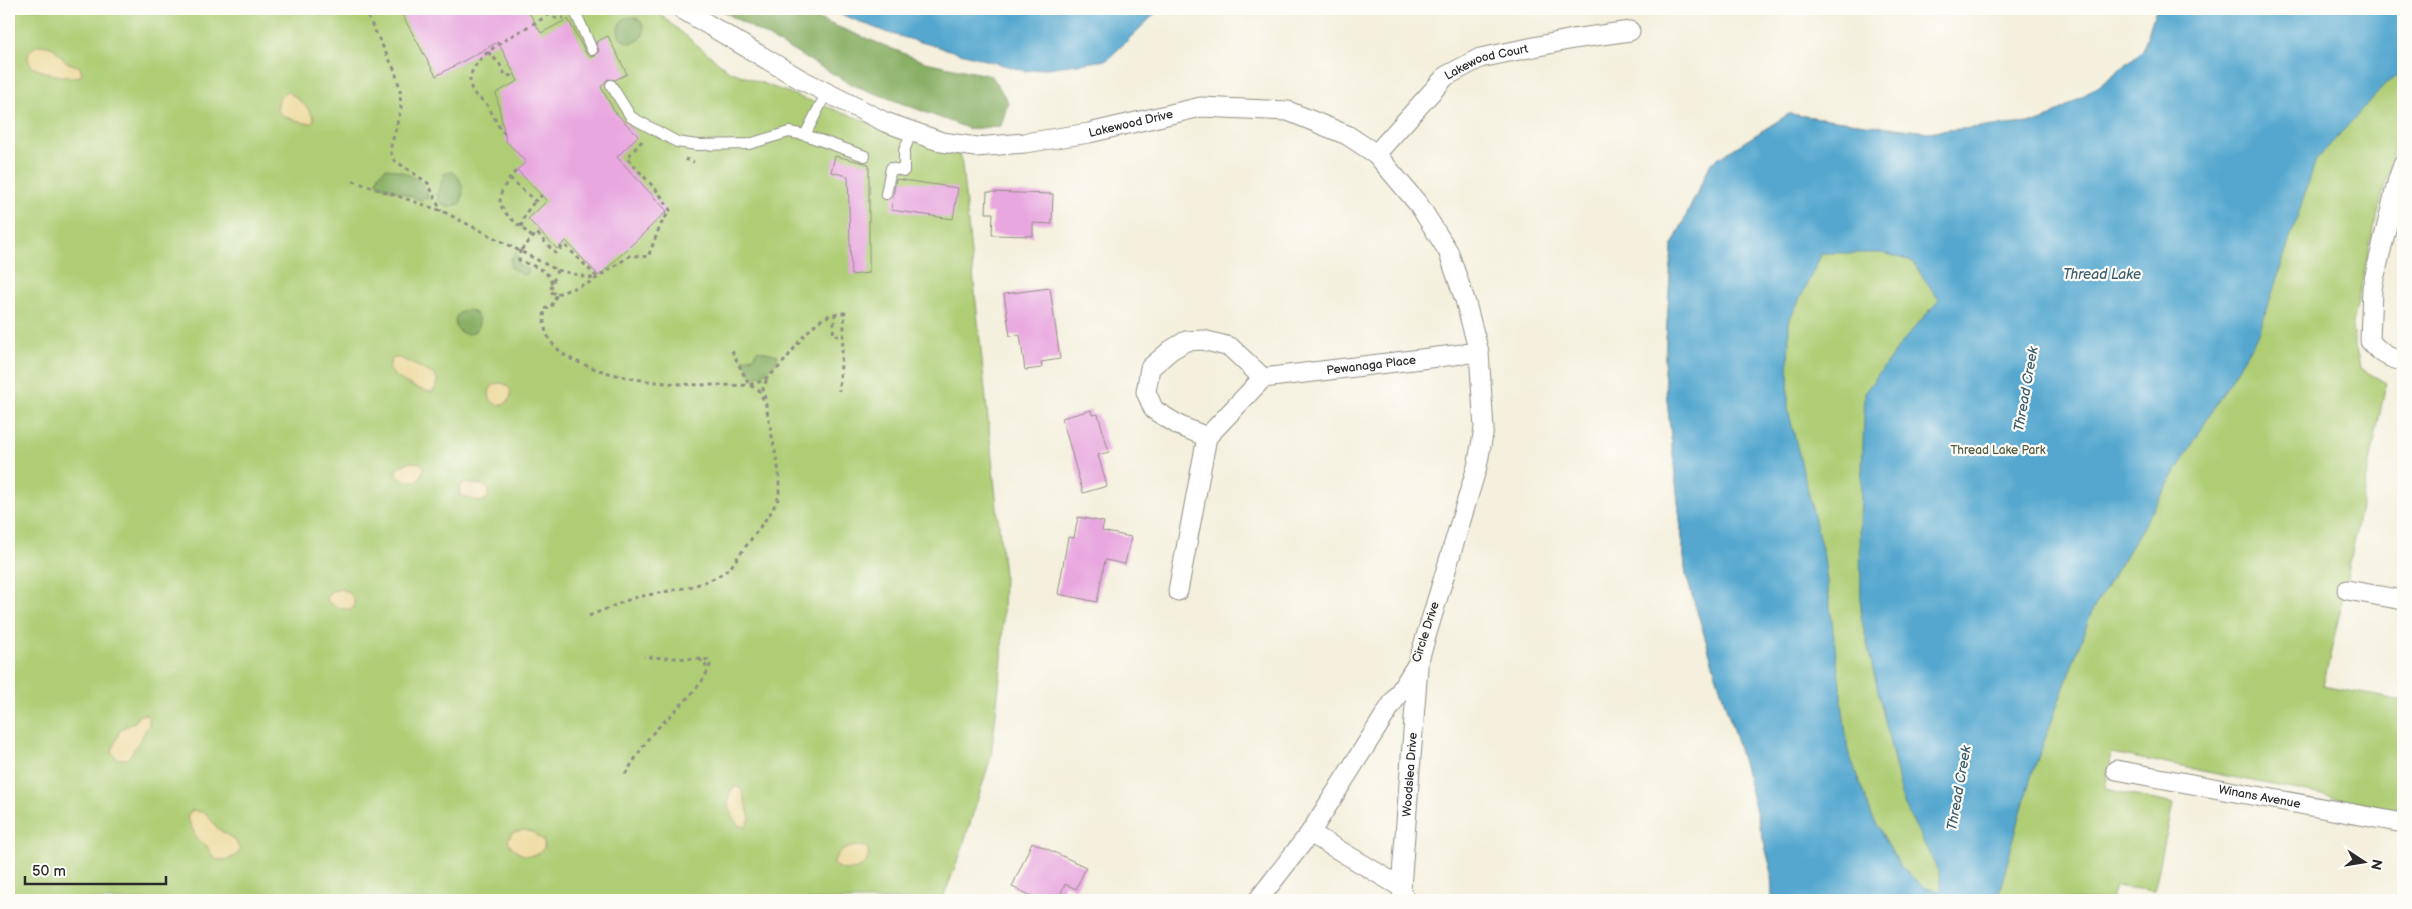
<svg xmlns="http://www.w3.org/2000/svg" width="2412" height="909" font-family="'Balsamiq Sans',sans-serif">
  <rect width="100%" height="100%" fill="#fdfcf7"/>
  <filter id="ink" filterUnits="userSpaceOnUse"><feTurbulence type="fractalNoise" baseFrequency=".02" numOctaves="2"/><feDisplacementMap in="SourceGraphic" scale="10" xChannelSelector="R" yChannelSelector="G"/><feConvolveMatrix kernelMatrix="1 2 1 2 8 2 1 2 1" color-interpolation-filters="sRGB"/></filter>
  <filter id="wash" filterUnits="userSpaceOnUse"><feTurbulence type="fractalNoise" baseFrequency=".0096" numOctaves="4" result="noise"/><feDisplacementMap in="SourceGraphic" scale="20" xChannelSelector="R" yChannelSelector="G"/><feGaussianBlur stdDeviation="1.12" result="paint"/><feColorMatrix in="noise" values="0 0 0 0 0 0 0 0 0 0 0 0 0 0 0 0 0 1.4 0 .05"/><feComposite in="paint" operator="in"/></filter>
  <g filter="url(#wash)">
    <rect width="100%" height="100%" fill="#f4f0dd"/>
    <!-- green -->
    <path fill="#aecd74" stroke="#6c7c50" d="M 9,9 L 653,9 L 729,71 L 961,156 L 1004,575 L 1002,659 L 991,757 L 960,855 L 942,900 L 9,900 Z
      M 2156,9 L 2403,9 L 2403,131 L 2396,142 L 2370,244 L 2352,329 L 2360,368 L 2386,383 L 2340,612 L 2323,686 L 2403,701 L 2403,811 L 2112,753 L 2105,789 L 2173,804 L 2154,891 L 2115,886 L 2111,900 L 1772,900 L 1771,869 L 1745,769 L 1686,575 L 1664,372 L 1672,246 L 1711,163 L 1789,114 L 1926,132 L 2041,122 L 2102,84 L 2143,50 Z"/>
    <!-- forest -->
    <path fill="#8ab066" stroke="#5a6e48" d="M 719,9 L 799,9 L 806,14 L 925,62 L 992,76 L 1008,102 L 1001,126 L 970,129 L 853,85 Z
      M618 30a13 13 0 1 1 26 0a13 13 0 1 1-26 0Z
      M 386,168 C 402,170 427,180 428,198 L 421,200 L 379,185 L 377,182 L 379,174 Z
      M 453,172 C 462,179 466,193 460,204 L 447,207 L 439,201 L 437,194 L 445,173 Z
      M 514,253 L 517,253 L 518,265 L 529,270 L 527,274 L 524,275 L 511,268 L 510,260 Z
      M455 322a12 12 0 1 1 24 0a12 12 0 1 1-24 0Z
      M 757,350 L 778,355 C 775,368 764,374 753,378 L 743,359 L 754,357 Z"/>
    <!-- sand -->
    <path fill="#eeda9e" stroke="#8c8264" d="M 310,9 L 331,9 L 331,10 L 328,16 L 321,15 Z
      M 39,45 C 57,46 55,51 65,61 C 69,64 76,65 80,67 L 82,75 C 72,81 42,72 32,67 C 25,57 28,49 39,45 Z
      M 286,92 C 294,93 312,111 314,119 L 312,123 L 305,123 L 282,116 L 277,109 L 280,96 Z
      M 392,358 L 400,358 L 435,375 L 438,382 L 433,392 C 421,392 395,379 389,369 Z
      M489 394a11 11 0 1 1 22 0a11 11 0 1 1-22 0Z
      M 410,462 L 420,463 L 424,467 L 420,479 C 410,483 401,482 395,472 L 399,466 Z
      M 466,483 L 483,485 L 489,490 L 488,498 L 480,502 L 459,495 L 460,486 Z
      M 342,589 C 350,593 356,597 354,607 L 351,610 L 340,608 L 328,602 L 327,597 L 331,591 Z
      M 145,714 L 149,716 L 149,725 L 128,759 L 118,759 L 112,753 C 113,746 118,735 121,729 L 135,722 L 138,716 Z
      M 734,787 L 738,787 L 742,790 L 750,819 L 746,826 L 739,826 C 730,816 723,797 734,787 Z
      M 192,810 L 206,813 L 218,829 L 235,840 L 240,850 C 235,859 223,863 214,858 L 206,845 L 197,839 L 187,817 Z
      M 523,830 L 532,832 L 544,841 L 544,848 C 533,862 514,855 508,840 L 512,833 Z
      M 858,846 L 867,847 C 875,867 848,877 834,865 C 834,852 847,847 858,846 Z"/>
    <!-- water -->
    <path fill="#54a7cf" stroke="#40697d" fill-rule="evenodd" d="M 827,9 L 1160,9 L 1107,60 L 1025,71 L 888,33 Z
      M 2156,9 L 2403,9 L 2403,72 L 2385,85 L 2316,160 L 2259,333 L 2092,611 L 2030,780 L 1997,900 L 1772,900 L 1771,869 L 1745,769 L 1686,575 L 1664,372 L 1672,246 L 1711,163 L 1789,114 L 1926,132 L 2041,122 L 2102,84 L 2143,50 ZM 1822,253 L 1882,253 L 1912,261 L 1939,300 L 1907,336 L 1865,392 L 1860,520 L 1861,617 L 1904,804 L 1939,873 L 1941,891 L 1925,888 L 1901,867 L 1871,814 L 1848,751 L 1824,557 L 1788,409 L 1789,321 Z"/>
    <g id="blocks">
      <!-- building -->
      <path fill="#e8a7df" d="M 399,9 L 527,9 L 541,33 L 568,19 L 586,53 L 591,57 L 595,56 L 599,51 L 596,42 L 608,36 L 627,74 L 615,80 L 608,79 L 601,87 L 614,111 L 638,136 L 617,157 L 667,211 L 599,276 L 566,241 L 557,249 L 528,219 L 547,201 L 517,170 L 526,162 L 506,141 L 496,93 L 518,81 L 498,42 L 436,76 Z
        M 835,156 L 869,164 L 869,273 L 851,275 L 848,176 L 831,172 Z
        M 896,179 L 958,188 L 953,219 L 891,210 Z
        M 987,192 L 1053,194 L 1052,224 L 1033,223 L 1033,236 L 992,235 L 993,213 L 986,213 Z
        M 1050,288 L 1060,359 L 1041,362 L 1042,368 L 1025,370 L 1020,335 L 1010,336 L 1004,294 Z
        M 1091,410 L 1092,415 L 1098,414 L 1109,452 L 1098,455 L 1107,486 L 1083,493 L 1062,418 Z
        M 1078,517 L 1104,522 L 1102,531 L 1131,537 L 1125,564 L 1105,560 L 1097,602 L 1058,594 L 1068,537 L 1074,538 Z
        M 1032,842 L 1086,867 L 1076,889 L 1065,884 L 1058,900 L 1041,900 L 1012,887 Z"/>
    </g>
  </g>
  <g filter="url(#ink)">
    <use href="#blocks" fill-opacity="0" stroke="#908e84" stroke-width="1"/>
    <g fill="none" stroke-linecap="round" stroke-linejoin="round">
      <defs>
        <path id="service" d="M 574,9 L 592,50
          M 611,85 L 631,117 L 677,142 L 697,145 L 749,144 L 789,132 L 805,135 L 827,92
          M 805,135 L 865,156
          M 886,194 L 891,168 L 904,171 L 904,151 L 912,131"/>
        <g id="minor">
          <path id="s1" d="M 682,9 L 800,79 L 885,122 L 942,142 L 976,147 L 1025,143 L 1089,133 L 1201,107 L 1288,111 L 1347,135 L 1376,154 L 1419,205 L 1448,251 L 1465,300 L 1479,352 L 1484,429 L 1477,467 L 1418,663 L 1310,833 L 1258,900"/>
          <path id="s2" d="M 1376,154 L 1446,76 L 1480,58 L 1573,39 L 1630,31"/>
          <path d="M 2403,165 L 2398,179 L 2372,288 L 2370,341 C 2380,353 2388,358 2403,361"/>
          <path id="s3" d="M 1207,437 L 1180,426 L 1154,410 L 1146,392 L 1150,368 L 1171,350 L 1186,341 L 1203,340 L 1230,347 L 1263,378 L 1479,352"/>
          <path d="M 2347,590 L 2403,600"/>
          <path d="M 1178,591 L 1207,437 L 1263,378"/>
          <path id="s4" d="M 2116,770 L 2403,823"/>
          <path d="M 1310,833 L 1401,887"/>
          <path id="s5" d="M 1404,900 L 1401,887 L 1418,667"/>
        </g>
      </defs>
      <!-- service casing -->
      <use href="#service" stroke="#908e84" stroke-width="12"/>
      <!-- minor casing -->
      <use href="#minor" stroke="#908e84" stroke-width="21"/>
      <!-- path -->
      <path stroke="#908e84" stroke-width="3" stroke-dasharray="4 4" stroke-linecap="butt" d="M 364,9 L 395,71 L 400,89 L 401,109 L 390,150 L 394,160 L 428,183 L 441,211
        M 551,9 L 555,18 L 564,18
        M 488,52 L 499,63 L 506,76 L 516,75
        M 505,134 C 496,125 494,115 487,105 C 484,100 476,97 473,92 C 454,57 531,28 553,12
        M 685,159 L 694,162
        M 516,171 C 484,207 506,212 532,237
        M 510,178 L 535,201 L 542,195
        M 353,181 L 442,211 L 557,270 L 595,279
        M 521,227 L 525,214 L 535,201
        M 520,250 L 519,260 C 533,267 549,268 552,285
        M 521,250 L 537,233 L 555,253 L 565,245 L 598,278
        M 557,270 L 550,292 L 557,294 L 550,309 L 545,308 C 542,328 546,340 563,354 C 571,360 581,363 590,367 C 632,382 674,385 718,385 C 731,385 746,387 759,382 C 793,367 804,312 845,313 L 839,391
        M 557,294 L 591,282 L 631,255 L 648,257 L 660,226 L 670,210 L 659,193 L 627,158 L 643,140
        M 835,313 L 833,335 L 843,337
        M 765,399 L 763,388 L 768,377
        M 589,616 L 633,598 L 694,586 L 717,577 L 730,568 L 771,512 L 779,497 L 779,472 L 766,405 L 759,390 L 749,385 L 730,347
        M 699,659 L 705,663 L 707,671
        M 625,774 C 633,763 640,750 648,739 C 666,716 702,691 710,665 L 708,660 L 702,659 L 644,657"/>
      <!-- service -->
      <use href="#service" stroke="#fff" stroke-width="10"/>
      <!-- minor -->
      <use href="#minor" stroke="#fff" stroke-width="19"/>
    </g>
  </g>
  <g text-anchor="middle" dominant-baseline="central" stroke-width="4.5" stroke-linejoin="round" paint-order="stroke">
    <!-- street labels -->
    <g font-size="12" fill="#2b2b2b" stroke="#fdfcf7">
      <text stroke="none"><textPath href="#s2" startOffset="148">Lakewood Court</textPath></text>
      <text stroke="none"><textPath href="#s1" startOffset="484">Lakewood Drive</textPath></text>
      <text stroke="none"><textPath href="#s3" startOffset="348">Pewanaga Place</textPath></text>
      <text transform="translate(1426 632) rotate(-72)">Circle Drive</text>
      <text stroke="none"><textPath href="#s5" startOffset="126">Woodslea Drive</textPath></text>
      <text stroke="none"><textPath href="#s4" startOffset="146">Winans Avenue</textPath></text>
    </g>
    <!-- park labels -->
    <g font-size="12" fill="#525c41" stroke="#fdfcf7">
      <text x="1998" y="450">Thread Lake Park</text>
    </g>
    <!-- water labels -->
    <g font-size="14" font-style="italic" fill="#3b5d6d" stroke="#fdfcf7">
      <text x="2102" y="274">Thread Lake</text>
      <text transform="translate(2026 389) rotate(-80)">Thread Creek</text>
      <text transform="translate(1959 788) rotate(-80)">Thread Creek</text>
    </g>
  </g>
  <!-- margin -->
  <rect width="2412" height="909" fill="none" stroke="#fdfcf7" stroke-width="30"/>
  <!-- north arrow -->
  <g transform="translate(2364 862) rotate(102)" stroke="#fdfcf7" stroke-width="4" paint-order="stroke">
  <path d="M0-4L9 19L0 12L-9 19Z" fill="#2b2b2b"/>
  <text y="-8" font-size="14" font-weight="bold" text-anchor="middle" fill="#2b2b2b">N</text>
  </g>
  <!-- scale -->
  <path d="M25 876v8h141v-8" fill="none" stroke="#2b2b2b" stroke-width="2.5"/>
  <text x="32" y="876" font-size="15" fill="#2b2b2b" stroke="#fdfcf7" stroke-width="4" paint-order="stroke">50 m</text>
</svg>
